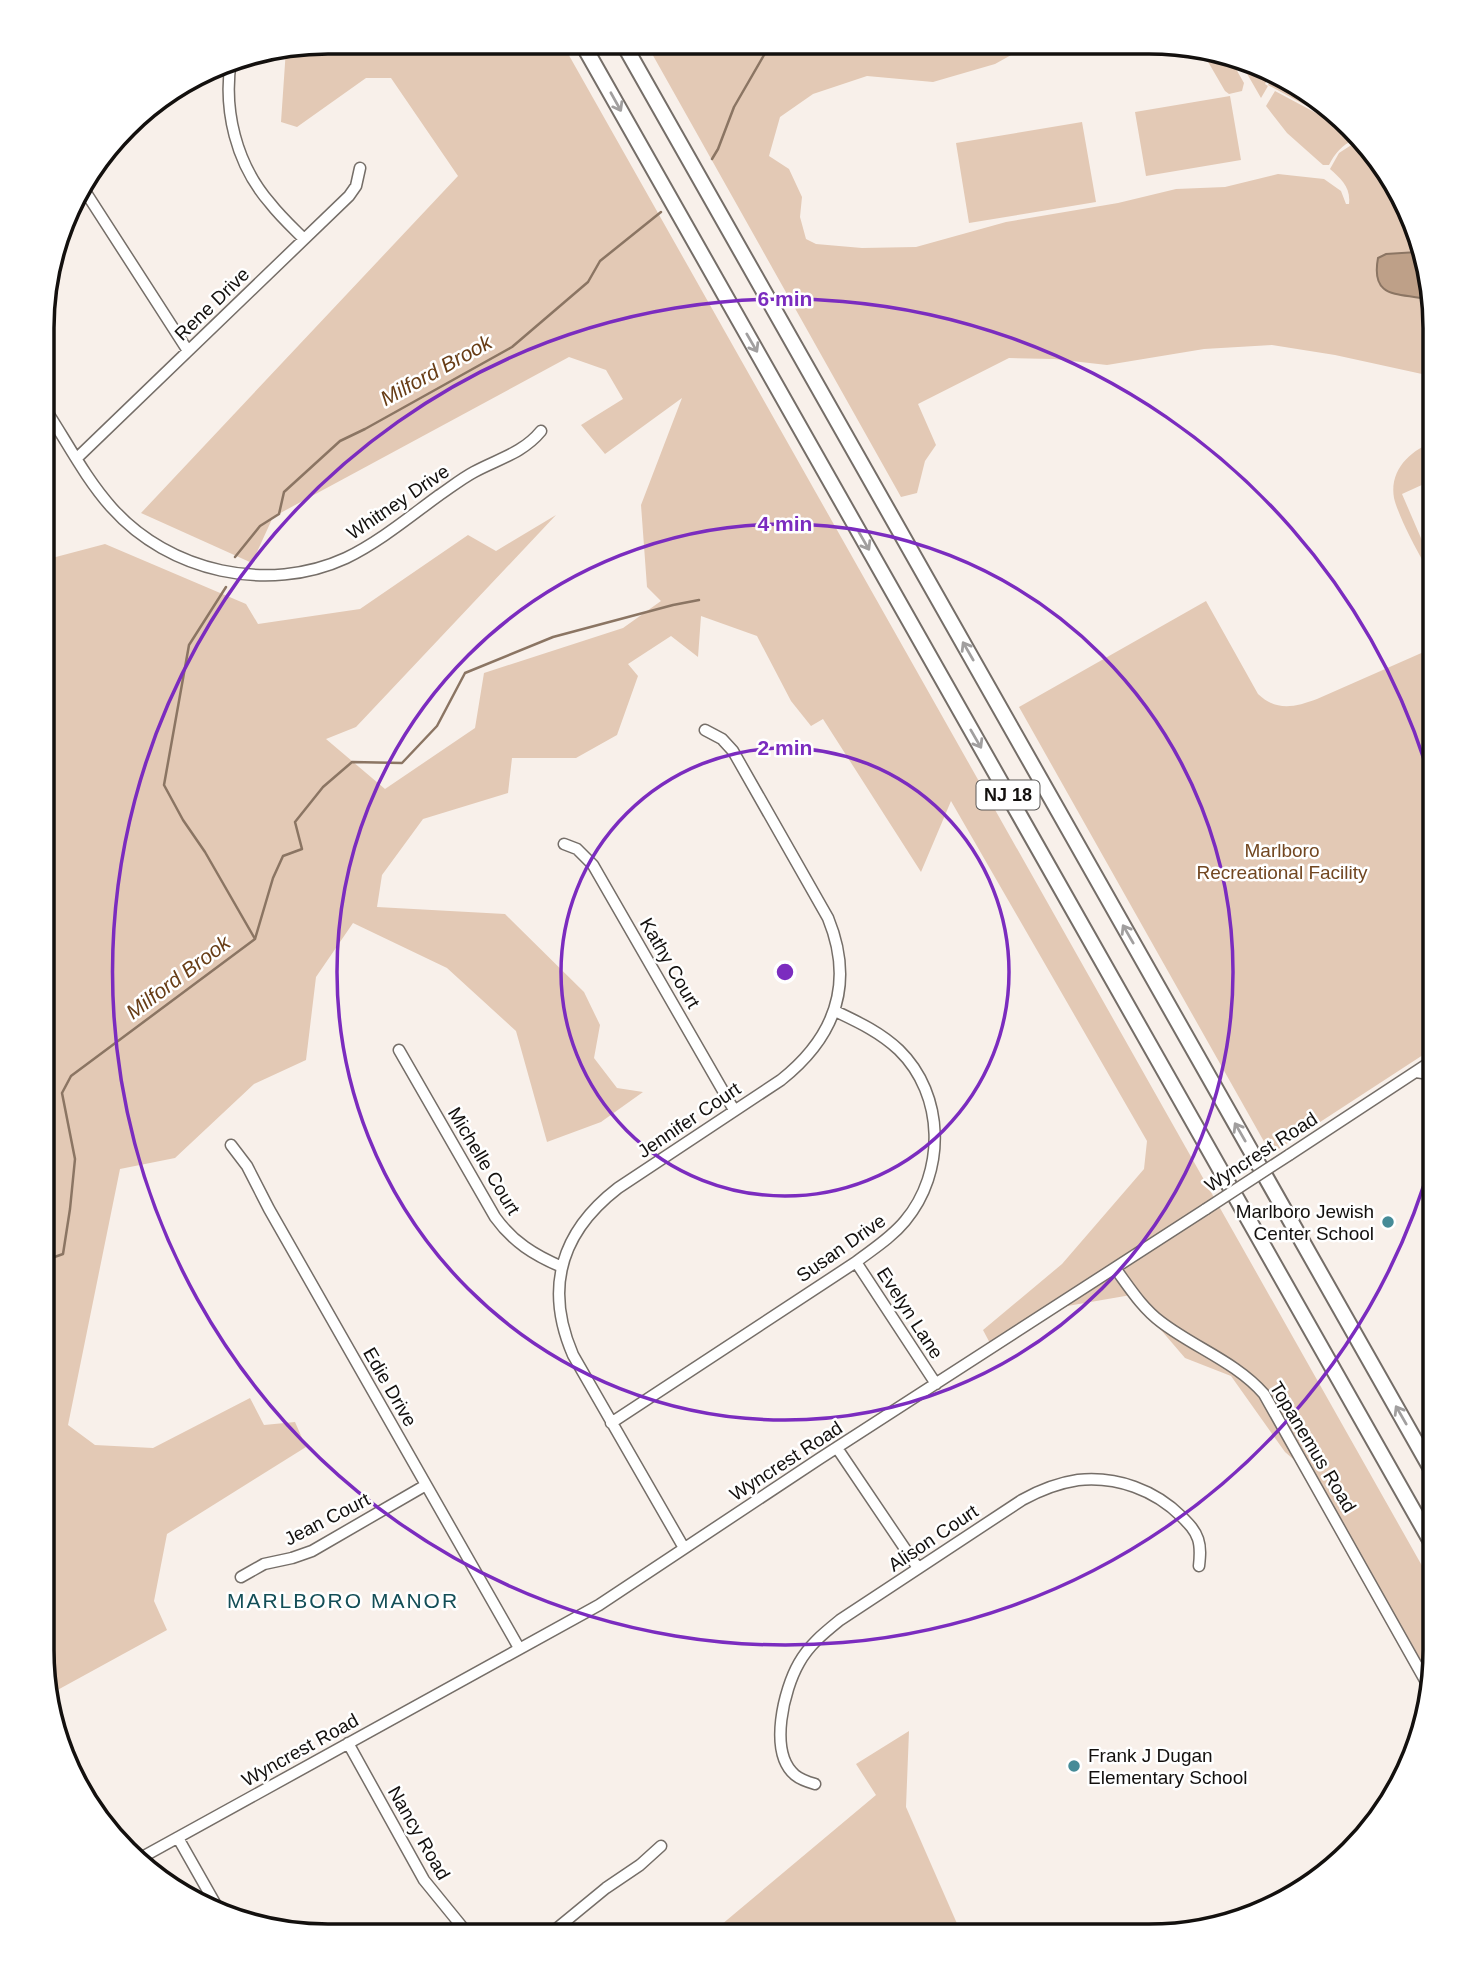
<svg xmlns="http://www.w3.org/2000/svg" width="1477" height="1978" font-family="Arial,sans-serif">
  <rect width="100%" height="100%" fill="#f8f0ea"/>
  <!-- green -->
  <path fill="#e3c9b5" d="M 328,42 L 562,43 L 1434,1587 L 1434,1669 L 1432,1680 L 1320,1482 L 1285,1452 L 1231,1376 L 1185,1358 L 1131,1295 L 1050,1309 L 992,1347 L 983,1330 L 1062,1264 L 1144,1169 L 1147,1141 L 951,801 L 921,872 L 823,719 L 811,726 L 791,701 L 757,636 L 701,616 L 698,657 L 671,636 L 628,664 L 638,676 L 617,735 L 576,758 L 512,758 L 508,793 L 423,819 L 382,875 L 377,907 L 505,914 L 584,992 L 600,1025 L 594,1058 L 617,1088 L 643,1092 L 601,1122 L 547,1142 L 516,1031 L 447,968 L 353,923 L 316,977 L 306,1060 L 254,1084 L 175,1158 L 120,1169 L 68,1425 L 95,1445 L 153,1448 L 250,1398 L 264,1425 L 295,1422 L 306,1447 L 167,1534 L 154,1601 L 167,1630 L 52,1693 L 42,1650 L 44,548 L 52,558 L 105,544 L 246,604 L 258,624 L 360,609 L 468,535 L 496,551 L 556,515 L 356,727 L 326,739 L 385,789 L 475,728 L 484,673 L 623,628 L 661,601 L 647,587 L 641,505 L 682,398 L 605,454 L 581,425 L 623,399 L 606,370 L 569,357 L 273,517 L 252,563 L 141,513 L 458,176 L 391,78 L 366,78 L 297,127 L 281,122 L 286,49 Z
    M 646,43 L 1031,44 L 995,64 L 933,82 L 867,76 L 813,94 L 780,117 L 769,156 L 789,169 L 802,197 L 800,217 L 806,239 L 816,244 L 862,248 L 916,247 L 1006,222 L 1118,203 L 1176,189 L 1225,187 L 1278,174 L 1324,179 L 1341,191 L 1346,204 L 1349,204 C 1351,187 1341,179 1330,169 L 1339,153 L 1356,142 L 1405,201 L 1435,328 L 1435,381 L 1422,374 L 1335,355 L 1272,345 L 1204,349 L 1107,365 L 1054,359 L 1009,358 L 918,404 L 936,445 L 925,461 L 917,493 L 901,497 Z
    M 1200,48 L 1228,55 L 1244,83 L 1242,91 L 1229,94 L 1225,91 Z
    M 1238,58 L 1258,64 L 1272,71 L 1265,84 L 1268,86 L 1261,98 Z
    M 1274,73 L 1323,101 L 1342,125 L 1268,85 Z
    M 1275,91 L 1346,129 L 1354,140 C 1342,145 1335,153 1329,165 L 1323,165 L 1287,133 L 1266,106 Z
    M 1230,96 L 1241,160 L 1146,176 L 1135,112 Z
    M 1082,122 L 1096,202 L 969,223 L 956,143 Z
    M 1435,442 L 1435,479 L 1402,494 L 1430,559 L 1435,558 L 1435,562 L 1427,564 L 1424,563 C 1415,547 1398,515 1394,498 C 1389,470 1411,449 1435,442 Z
    M 1206,601 L 1258,694 C 1277,712 1295,707 1317,699 L 1435,647 L 1435,1047 L 1432,1051 L 1430,1049 L 1426,1053 L 1271,1154 L 1019,707 Z
    M 909,1731 L 906,1807 L 962,1935 L 723,1935 L 721,1925 L 876,1795 L 856,1764 Z"/>
  <!-- water -->
  <path fill="#bea088" stroke="#8b7563" stroke-width="2" d="M 1417,252 L 1429,300 C 1401,292 1370,301 1378,258 L 1386,254 Z"/>
  <g fill="none" stroke-linecap="round" stroke-linejoin="round">
    <!-- stream -->
    <path stroke="#8b7563" stroke-width="2.5" d="M 712,159 L 718,149 L 734,107 L 764,55
      M 235,557 L 260,526 L 279,514 L 284,492 L 340,441 L 365,429 L 512,347 L 588,282 L 600,261 L 661,212
      M 255,939 L 273,878 L 283,856 L 302,849 L 295,822 L 323,787 L 352,762 L 402,763 L 437,726 L 465,673 L 553,637 L 673,605 L 699,600
      M 43,1261 L 63,1254 L 70,1209 L 75,1159 L 62,1093 L 71,1076 L 255,939 L 205,852 L 183,820 L 164,785 L 189,645 L 226,587
      M 43,1286 L 47,1282 L 43,1263"/>
    <defs>
      <path id="minor" d="M 231,60 C 223,110 236,164 270,203 C 280,216 292,227 304,239
        M 81,185 L 188,351
        M 44,407 C 66,440 85,478 112,508 C 169,572 268,594 346,558 C 379,542 408,518 438,496 C 450,488 461,479 474,472 C 498,459 523,453 541,431
        M 77,458 L 349,196 L 356,186 L 360,168
        M 564,844 L 577,849 L 593,865 L 734,1110
        M 399,1050 L 495,1217 C 513,1242 534,1255 562,1267
        M 1416,1072 L 1435,1075
        M 231,1145 L 247,1166 L 269,1209 L 519,1648
        M 1289,1155 L 1435,1059
        M 856,1262 L 936,1384
        M 1115,1268 C 1129,1287 1142,1308 1161,1322 C 1195,1348 1236,1362 1264,1394 L 1430,1689
        M 611,1423 L 856,1262 C 873,1249 891,1238 905,1221 C 946,1172 945,1095 899,1050 C 880,1032 858,1022 835,1011
        M 837,1448 L 918,1568
        M 684,1548 L 573,1355 C 544,1288 561,1232 618,1188 L 781,1080 C 835,1037 855,984 828,918 L 733,751 L 722,739 L 705,730
        M 241,1577 L 264,1564 L 292,1558 L 312,1551 L 426,1485
        M 348,1743 L 424,1880 L 468,1934
        M 815,1784 C 808,1782 801,1780 795,1775 C 768,1752 784,1689 799,1663 C 809,1645 824,1633 840,1620 L 1022,1500 C 1040,1490 1058,1483 1078,1480 C 1117,1476 1155,1490 1182,1517 C 1189,1524 1195,1530 1198,1539 C 1201,1548 1200,1557 1199,1566
        M 178,1838 L 216,1905
        M 137,1860 L 599,1605 L 819,1459 L 1206,1209
        M 550,1934 L 606,1888 L 640,1865 L 661,1846"/>
      <path id="highway" d="M 582,43 L 1434,1547
        M 623,43 L 1434,1474"/>
    </defs>
    <!-- minor casing -->
    <use href="#minor" stroke="#756e68" stroke-width="13"/>
    <!-- highway casing -->
    <use href="#highway" stroke="#756e68" stroke-width="18"/>
    <!-- minor -->
    <use href="#minor" stroke="#fff" stroke-width="10"/>
    <!-- highway -->
    <use href="#highway" stroke="#fff" stroke-width="14"/>
    <defs>
      <path id="minor-bridge" d="M 1206,1209 L 1289,1155"/>
    </defs>
    <!-- minor-bridge casing -->
    <use href="#minor-bridge" stroke="#756e68" stroke-width="13" stroke-linecap="butt"/>
    <!-- minor-bridge -->
    <use href="#minor-bridge" stroke="#fff" stroke-width="10"/>
  </g>
  <!-- one-way arrows -->
  <defs><path id="oneway-shaft" d="M-6 0H5M1.5-3L5.5 0L1.5 3" fill="none" stroke-width="1.6" stroke-linecap="round" stroke-linejoin="round" transform="scale(1.75)"/></defs>
  <g stroke="#a19f9f">
    <use href="#oneway-shaft" transform="translate(616 102) rotate(61)"/>
    <use href="#oneway-shaft" transform="translate(752 343) rotate(60)"/>
    <use href="#oneway-shaft" transform="translate(864 541) rotate(60)"/>
    <use href="#oneway-shaft" transform="translate(968 651) rotate(-120)"/>
    <use href="#oneway-shaft" transform="translate(976 739) rotate(60)"/>
    <use href="#oneway-shaft" transform="translate(1128 934) rotate(-120)"/>
    <use href="#oneway-shaft" transform="translate(1240 1132) rotate(-120)"/>
    <use href="#oneway-shaft" transform="translate(1401 1415) rotate(-120)"/>
  </g>
  <!-- distance rings -->
  <g fill="none" stroke="#7b2cbf" stroke-width="3.5">
    <circle cx="785" cy="972" r="224"/>
    <circle cx="785" cy="972" r="448"/>
    <path d="M1434 1152A673 673 0 1 1 1434 792"/>
  </g>
  <!-- markers -->
  <g fill="#468b97" stroke="#fff" stroke-width="2.5">
    <circle cx="1388" cy="1222" r="7"/>
    <circle cx="1074" cy="1766" r="7"/>
  </g>
  <g text-anchor="middle" dominant-baseline="central" stroke-width="5" stroke-linejoin="round" paint-order="stroke">
    <!-- shield labels -->
    <rect fill="#fff" stroke="#5a5856" stroke-width="2" x="976.5" y="780.5" width="63" height="29" rx="5"/>
    <g font-size="18" font-weight="bold" fill="#13100e">
      <text x="1008" y="795">NJ 18</text>
    </g>
    <!-- street labels -->
    <g font-size="19" fill="#13100e" stroke="#fff">
      <text transform="translate(212 304) rotate(-44)">Rene Drive</text>
      <text transform="translate(398 502) rotate(-34)">Whitney Drive</text>
      <text transform="translate(670 963) rotate(60)">Kathy Court</text>
      <text transform="translate(689 1120) rotate(-34)">Jennifer Court</text>
      <text transform="translate(1261 1152) rotate(-33)">Wyncrest Road</text>
      <text transform="translate(484 1161) rotate(59)">Michelle Court</text>
      <text transform="translate(841 1248) rotate(-35)">Susan Drive</text>
      <text transform="translate(910 1313) rotate(57)">Evelyn Lane</text>
      <text transform="translate(390 1387) rotate(60)">Edie Drive</text>
      <text transform="translate(1313 1447) rotate(59)">Topanemus Road</text>
      <text transform="translate(786 1461) rotate(-33)">Wyncrest Road</text>
      <text transform="translate(327 1519) rotate(-27)">Jean Court</text>
      <text transform="translate(933 1538) rotate(-34)">Alison Court</text>
      <text transform="translate(300 1750) rotate(-29)">Wyncrest Road</text>
      <text transform="translate(419 1833) rotate(60)">Nancy Road</text>
    </g>
    <!-- park labels -->
    <g font-size="19" fill="#724721" stroke="#fff">
      <text x="1282" y="850">Marlboro<tspan x="1282" dy="22">Recreational Facility</tspan></text>
    </g>
    <!-- poi labels -->
    <g font-size="19" fill="#13100e" stroke="#fff" text-anchor="end">
      <text x="1374" y="1211">Marlboro Jewish<tspan x="1374" dy="22">Center School</tspan></text>
      <text x="1088" y="1755" text-anchor="start">Frank J Dugan<tspan x="1088" dy="22">Elementary School</tspan></text>
    </g>
    <!-- water labels -->
    <g font-size="21" font-style="italic" fill="#683d16" stroke="#fff">
      <text transform="translate(436 370) rotate(-29)">Milford Brook</text>
      <text transform="translate(178 977) rotate(-37)">Milford Brook</text>
    </g>
    <!-- neighbourhood labels -->
    <g font-size="21" letter-spacing="2" fill="#134e57" stroke="#fff">
      <text x="343" y="1600">MARLBORO MANOR</text>
    </g>
  </g>
  <!-- crop -->
  <path d="M0 0H1477V1978H0ZM328 54H1149A274 274 0 0 1 1423 328V1650A274 274 0 0 1 1149 1924H328A274 274 0 0 1 54 1650V328A274 274 0 0 1 328 54Z" fill="#fff" fill-rule="evenodd"/>
  <path fill="none" stroke="#13100e" stroke-width="3.5" d="M328 54H1149A274 274 0 0 1 1423 328V1650A274 274 0 0 1 1149 1924H328A274 274 0 0 1 54 1650V328A274 274 0 0 1 328 54Z"/>
  <circle cx="785" cy="972" r="10" fill="#7b2cbf" stroke="#fff" stroke-width="3.5"/>
  <g font-size="21" text-anchor="middle" font-weight="bold" fill="#7b2cbf" stroke="#fff" stroke-width="5" stroke-linejoin="round" paint-order="stroke">
    <text x="785" y="306">6 min</text>
    <text x="785" y="531">4 min</text>
    <text x="785" y="755">2 min</text>
  </g>
</svg>
